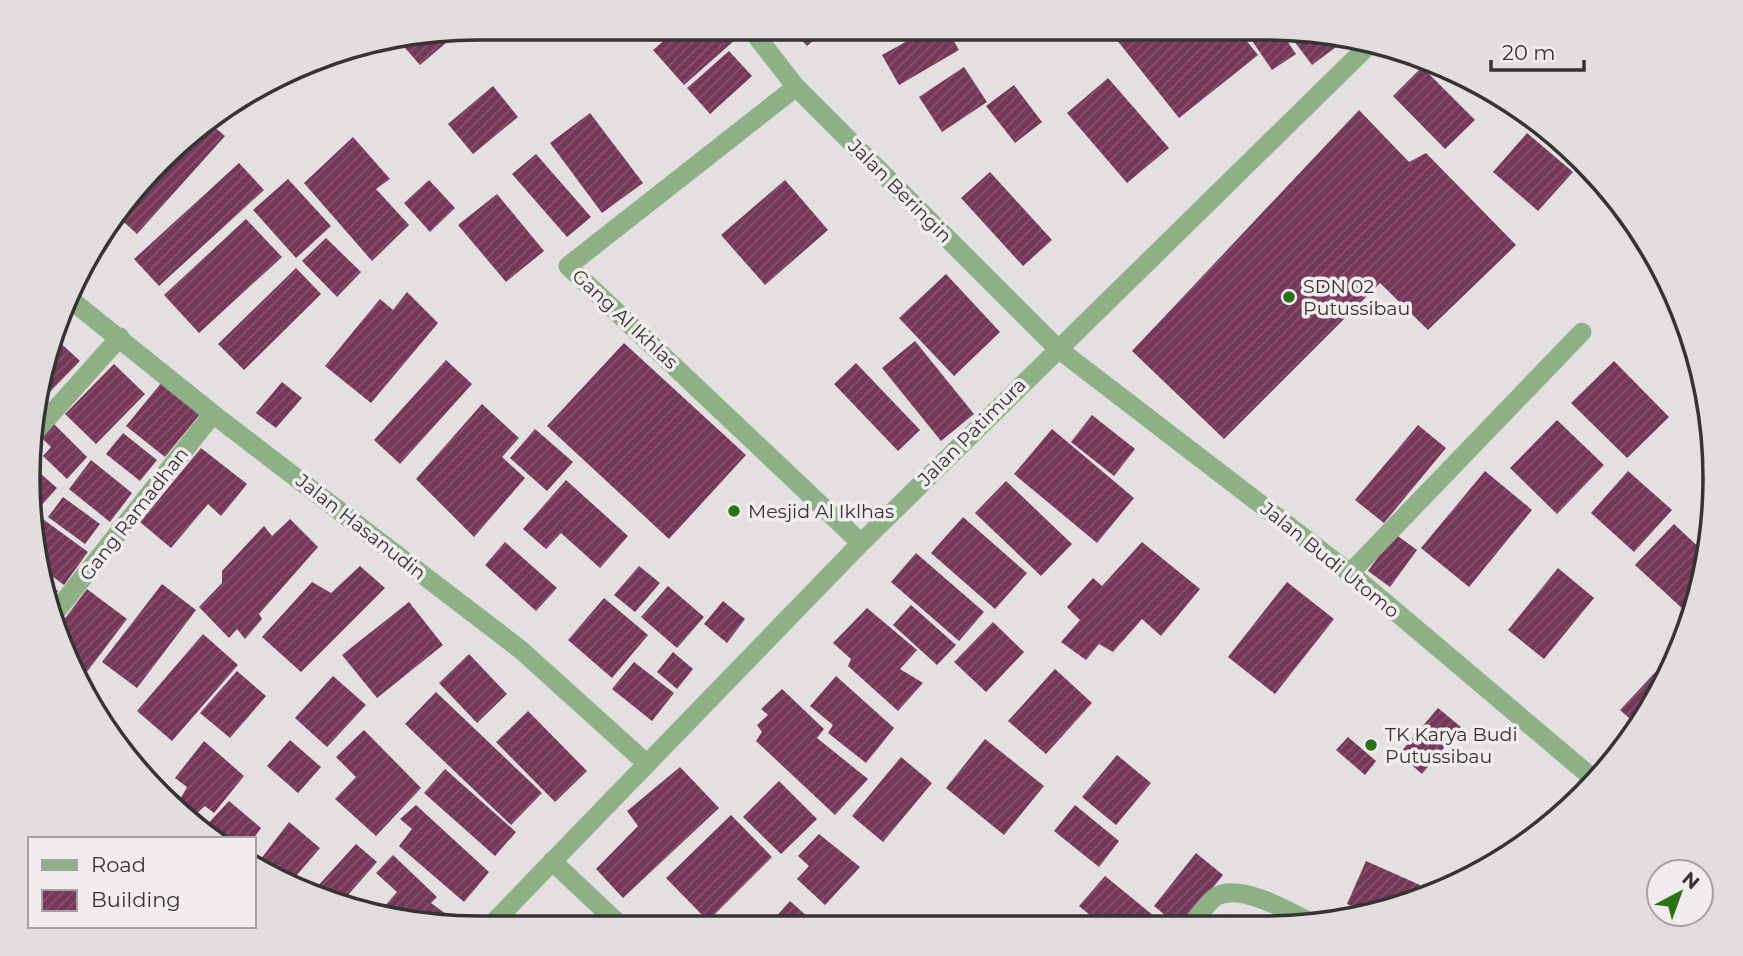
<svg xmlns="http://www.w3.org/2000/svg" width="1743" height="956" font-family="Montserrat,sans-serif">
  <defs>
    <pattern id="building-hatch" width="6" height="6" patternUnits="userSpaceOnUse" patternTransform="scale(1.75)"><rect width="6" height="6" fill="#763758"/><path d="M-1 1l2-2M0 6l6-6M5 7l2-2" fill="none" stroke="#85536d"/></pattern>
  </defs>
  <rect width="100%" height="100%" fill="#e4dfe1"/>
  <!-- building -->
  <path fill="url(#building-hatch)" d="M 678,28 L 726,28 L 736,39 L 684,85 L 653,50 Z
    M 796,28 L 828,28 L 807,46 L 793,31 Z
    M 929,29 L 947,29 L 959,50 L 899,85 L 882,55 Z
    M 1108,29 L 1237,29 L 1258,55 L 1179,118 Z
    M 1244,29 L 1279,29 L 1296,54 L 1272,70 Z
    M 1285,29 L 1334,36 L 1340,44 L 1312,65 Z
    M 460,31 L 420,65 L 399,41 L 432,36 Z
    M 729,51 L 752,76 L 710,114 L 687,88 Z
    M 964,67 L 987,102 L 942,132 L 919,97 Z
    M 1422,67 L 1475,120 L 1445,149 L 1393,96 Z
    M 1108,78 L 1169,148 L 1127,183 L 1067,113 Z
    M 1014,85 L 1042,122 L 1015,143 L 986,106 Z
    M 493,86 L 518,117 L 473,154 L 448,124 Z
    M 1359,110 L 1409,162 L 1426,153 L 1516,245 L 1428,330 L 1380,283 L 1224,439 L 1132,351 Z
    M 590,113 L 643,183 L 602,213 L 550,143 Z
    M 206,120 L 225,136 L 137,234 L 116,215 Z
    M 1527,133 L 1573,172 L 1538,211 L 1493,172 Z
    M 353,137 L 390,179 L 376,189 L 409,225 L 372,261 L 304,183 Z
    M 536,154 L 591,217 L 567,237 L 512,174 Z
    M 239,163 L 264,190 L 159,286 L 134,259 Z
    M 990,172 L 1052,240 L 1023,266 L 961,198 Z
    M 288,179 L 331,226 L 296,258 L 253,210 Z
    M 429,180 L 455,208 L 430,232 L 404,203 Z
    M 785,180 L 828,230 L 765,285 L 721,235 Z
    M 497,194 L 544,251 L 506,282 L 458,225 Z
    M 246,219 L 282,257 L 199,333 L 164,295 Z
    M 326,238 L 361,272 L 337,297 L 302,261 Z
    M 296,268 L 321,294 L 244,370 L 218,344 Z
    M 946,274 L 1000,332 L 954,376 L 899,318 Z
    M 407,292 L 438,323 L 371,403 L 325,366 L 380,299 L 393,310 Z
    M 54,337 L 80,361 L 39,403 L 43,362 Z
    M 915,341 L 974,414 L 941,441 L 882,368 Z
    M 624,343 L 746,455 L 669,539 L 547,426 Z
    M 446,360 L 472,384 L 400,464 L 374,440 Z
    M 1614,361 L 1669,417 L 1627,458 L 1571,403 Z
    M 856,363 L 920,430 L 898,451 L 834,384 Z
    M 114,364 L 145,394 L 96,444 L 65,414 Z
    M 162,382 L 201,413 L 165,457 L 126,426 Z
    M 282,382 L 302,398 L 276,428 L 256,413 Z
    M 482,404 L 519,438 L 502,457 L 525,478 L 474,537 L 416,479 Z
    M 1092,415 L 1135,449 L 1114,476 L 1071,442 Z
    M 1557,420 L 1604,465 L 1557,514 L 1510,468 Z
    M 52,422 L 87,457 L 67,479 L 43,456 L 51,447 L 39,435 Z
    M 1418,425 L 1446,448 L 1384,523 L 1355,500 Z
    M 535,429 L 573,462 L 547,491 L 510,458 Z
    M 1052,429 L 1134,498 L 1097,543 L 1014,474 Z
    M 123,433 L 157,460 L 140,481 L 106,454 Z
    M 201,448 L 247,484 L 221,516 L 208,504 L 171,548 L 140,522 Z
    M 91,460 L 132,493 L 110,522 L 69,489 Z
    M 33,467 L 57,488 L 31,517 L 29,508 Z
    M 1485,471 L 1532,510 L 1469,587 L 1421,548 Z
    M 1628,471 L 1672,510 L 1634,552 L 1591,513 Z
    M 566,480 L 628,536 L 600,568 L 561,533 L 546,549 L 523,529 Z
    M 1006,481 L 1072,544 L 1041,576 L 975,513 Z
    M 63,497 L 100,524 L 85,544 L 48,517 Z
    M 40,517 L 88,552 L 64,585 L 44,570 L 33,527 Z
    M 963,517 L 1027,573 L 995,609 L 931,553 Z
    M 290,519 L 318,547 L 259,614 L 262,619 L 245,639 L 237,629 L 229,638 L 199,607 L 222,583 L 222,571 L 264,526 L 272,536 Z
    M 1674,524 L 1705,553 L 1685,611 L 1635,565 Z
    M 1395,534 L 1417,550 L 1390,587 L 1368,571 Z
    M 505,542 L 557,588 L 536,611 L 485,565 Z
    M 1142,542 L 1200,589 L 1161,636 L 1142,619 L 1113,652 L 1099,644 L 1086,660 L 1061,642 L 1080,620 L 1067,607 L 1093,578 L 1102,586 Z
    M 916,553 L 984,612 L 959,641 L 891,582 Z
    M 360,566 L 385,588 L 301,672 L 262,637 L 312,582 L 331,593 Z
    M 639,566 L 660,583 L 635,612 L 614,595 Z
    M 1558,568 L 1594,598 L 1544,659 L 1508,630 Z
    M 1287,582 L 1334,619 L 1275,694 L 1228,657 Z
    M 46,583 L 58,591 L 51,601 L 50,596 Z
    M 162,584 L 196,610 L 137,688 L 102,662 Z
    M 668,586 L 704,617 L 677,648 L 641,617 Z
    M 87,589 L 127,619 L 83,677 L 76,672 L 62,651 L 57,629 Z
    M 604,598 L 648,635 L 612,678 L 568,640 Z
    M 723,601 L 745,619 L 727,643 L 704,624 Z
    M 409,602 L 443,645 L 377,698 L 342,655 Z
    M 911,605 L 956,645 L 937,665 L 893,625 Z
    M 867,608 L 917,650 L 900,669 L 923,683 L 898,711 L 848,666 L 851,659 L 833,643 Z
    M 993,622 L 1024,652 L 986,692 L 954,662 Z
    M 203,634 L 238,665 L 172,741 L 137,711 Z
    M 673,652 L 693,669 L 677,689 L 657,672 Z
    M 469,654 L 507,694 L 477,723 L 439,683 Z
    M 634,662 L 674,693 L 652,721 L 612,689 Z
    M 1662,665 L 1666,669 L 1655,703 L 1638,726 L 1620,710 Z
    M 1055,669 L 1092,703 L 1046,754 L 1008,721 Z
    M 237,671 L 266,696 L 230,738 L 200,713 Z
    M 333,676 L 366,705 L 327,747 L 295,718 Z
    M 836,676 L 894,728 L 866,763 L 828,733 L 833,725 L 810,706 Z
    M 782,689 L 824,729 L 817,738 L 868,779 L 835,815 L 756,741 L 762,732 L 757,725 L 768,715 L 761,709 Z
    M 436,692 L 542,793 L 511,825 L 405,724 Z
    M 1438,708 L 1461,727 L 1422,774 L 1399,754 Z
    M 528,711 L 587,771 L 555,802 L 496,742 Z
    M 364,730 L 421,788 L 376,836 L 335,799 L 356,777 L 336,757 Z
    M 1348,737 L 1376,761 L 1365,775 L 1336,750 Z
    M 985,739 L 1044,786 L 1004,835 L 946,788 Z
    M 290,740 L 321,767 L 298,793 L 267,766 Z
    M 204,741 L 244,776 L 214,813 L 205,806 L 196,814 L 179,801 L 187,787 L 175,778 Z
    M 1117,755 L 1151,783 L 1116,825 L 1082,797 Z
    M 901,757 L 932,783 L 883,842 L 852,816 Z
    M 680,767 L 719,808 L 623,898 L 596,869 L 638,826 L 627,811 Z
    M 445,769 L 516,832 L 495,856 L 424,793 Z
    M 779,781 L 817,819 L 781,854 L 743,817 Z
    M 229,801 L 261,828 L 253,839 L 218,839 L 204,828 Z
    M 416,805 L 489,872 L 464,902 L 399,846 L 412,829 L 400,819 Z
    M 1075,805 L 1119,841 L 1099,867 L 1054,831 Z
    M 731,815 L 772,857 L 708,921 L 666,878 Z
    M 289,822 L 320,848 L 290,883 L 254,868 Z
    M 819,834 L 860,867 L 825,905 L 797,879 L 809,866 L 798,856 Z
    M 356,844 L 377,862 L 340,904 L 316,888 Z
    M 1196,853 L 1223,875 L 1183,925 L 1177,925 L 1154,906 Z
    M 393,855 L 437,897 L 431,903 L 457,922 L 453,927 L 396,918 L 383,908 L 397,892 L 376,873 Z
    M 1366,861 L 1420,885 L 1411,903 L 1368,914 L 1347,904 Z
    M 1105,876 L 1165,925 L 1102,925 L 1079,906 Z
    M 790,901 L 818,926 L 782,926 L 774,919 Z
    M 373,903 L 390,917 L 364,913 Z
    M 1227,914 L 1240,924 L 1219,925 Z"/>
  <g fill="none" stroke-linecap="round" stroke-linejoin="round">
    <!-- minor -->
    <path stroke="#8db086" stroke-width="19" d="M 750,28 L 796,87 L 1057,348 L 1350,573 L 1596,781
      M 796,87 L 568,266 L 861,543
      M 71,300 L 213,414 L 521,650 L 645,762
      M 36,431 L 120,337
      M 1350,573 L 1582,332
      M 54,614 L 213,414
      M 552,861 L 621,926
      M 1191,925 C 1199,916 1208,901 1217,896 C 1242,883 1292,913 1314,924
      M 489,927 L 861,543 L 1372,42"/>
  </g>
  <!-- markers -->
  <g fill="#297317" stroke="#f1ecee" stroke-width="2.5">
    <circle cx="1289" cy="297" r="7"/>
    <circle cx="734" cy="511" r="7"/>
    <circle cx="1371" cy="745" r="7"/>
  </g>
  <g text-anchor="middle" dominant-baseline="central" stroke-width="7" stroke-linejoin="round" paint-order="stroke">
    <!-- street labels -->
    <g font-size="19" fill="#353334" stroke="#f1ecee">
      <text transform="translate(900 191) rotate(45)">Jalan Beringin</text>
      <text transform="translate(625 319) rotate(43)">Gang Al Ikhlas</text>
      <text transform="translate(972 432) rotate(-45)">Jalan Patimura</text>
      <text transform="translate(134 514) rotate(-52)">Gang Ramadhan</text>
      <text transform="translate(361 527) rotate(38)">Jalan Hasanudin</text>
      <text transform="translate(1330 560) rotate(39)">Jalan Budi Utomo</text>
    </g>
    <!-- poi labels -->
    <g font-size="19" fill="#353334" stroke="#f1ecee" text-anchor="start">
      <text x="1303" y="286">SDN 02<tspan x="1303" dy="22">Putussibau</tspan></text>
      <text x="748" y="511">Mesjid Al Iklhas</text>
      <text x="1385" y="734">TK Karya Budi<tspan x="1385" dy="22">Putussibau</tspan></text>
    </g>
  </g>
  <!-- crop -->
  <path d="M0 0H1743V956H0ZM478 40H1265A438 438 0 0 1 1703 478V478A438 438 0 0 1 1265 916H478A438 438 0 0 1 40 478V478A438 438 0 0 1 478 40Z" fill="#e2dddf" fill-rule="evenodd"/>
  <path fill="none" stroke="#353334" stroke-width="3.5" d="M478 40H1265A438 438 0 0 1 1703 478V478A438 438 0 0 1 1265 916H478A438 438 0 0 1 40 478V478A438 438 0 0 1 478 40Z"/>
  <!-- legend -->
  <rect x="28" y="837" width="228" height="91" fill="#f1ecee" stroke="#a6a2a4" stroke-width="2"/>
  <rect x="42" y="860" width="35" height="10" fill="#8db086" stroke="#a6a2a4" stroke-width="2"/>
  <text x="91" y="872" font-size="21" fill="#353334">Road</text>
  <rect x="42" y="890" width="35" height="21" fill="url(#building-hatch)" stroke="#a6a2a4" stroke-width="2"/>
  <text x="91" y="907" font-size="21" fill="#353334">Building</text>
  <!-- north arrow -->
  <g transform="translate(1680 893) rotate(41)"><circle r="33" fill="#f1ecee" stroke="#a6a2a4" stroke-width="2"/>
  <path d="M0-5L12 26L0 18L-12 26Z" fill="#297317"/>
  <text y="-10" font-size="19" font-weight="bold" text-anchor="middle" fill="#353334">N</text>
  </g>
  <!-- scale -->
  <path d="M1491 60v10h93v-10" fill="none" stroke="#353334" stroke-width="3.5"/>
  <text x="1502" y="60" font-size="21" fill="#353334" stroke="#f1ecee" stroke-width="5" paint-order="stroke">20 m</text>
</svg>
